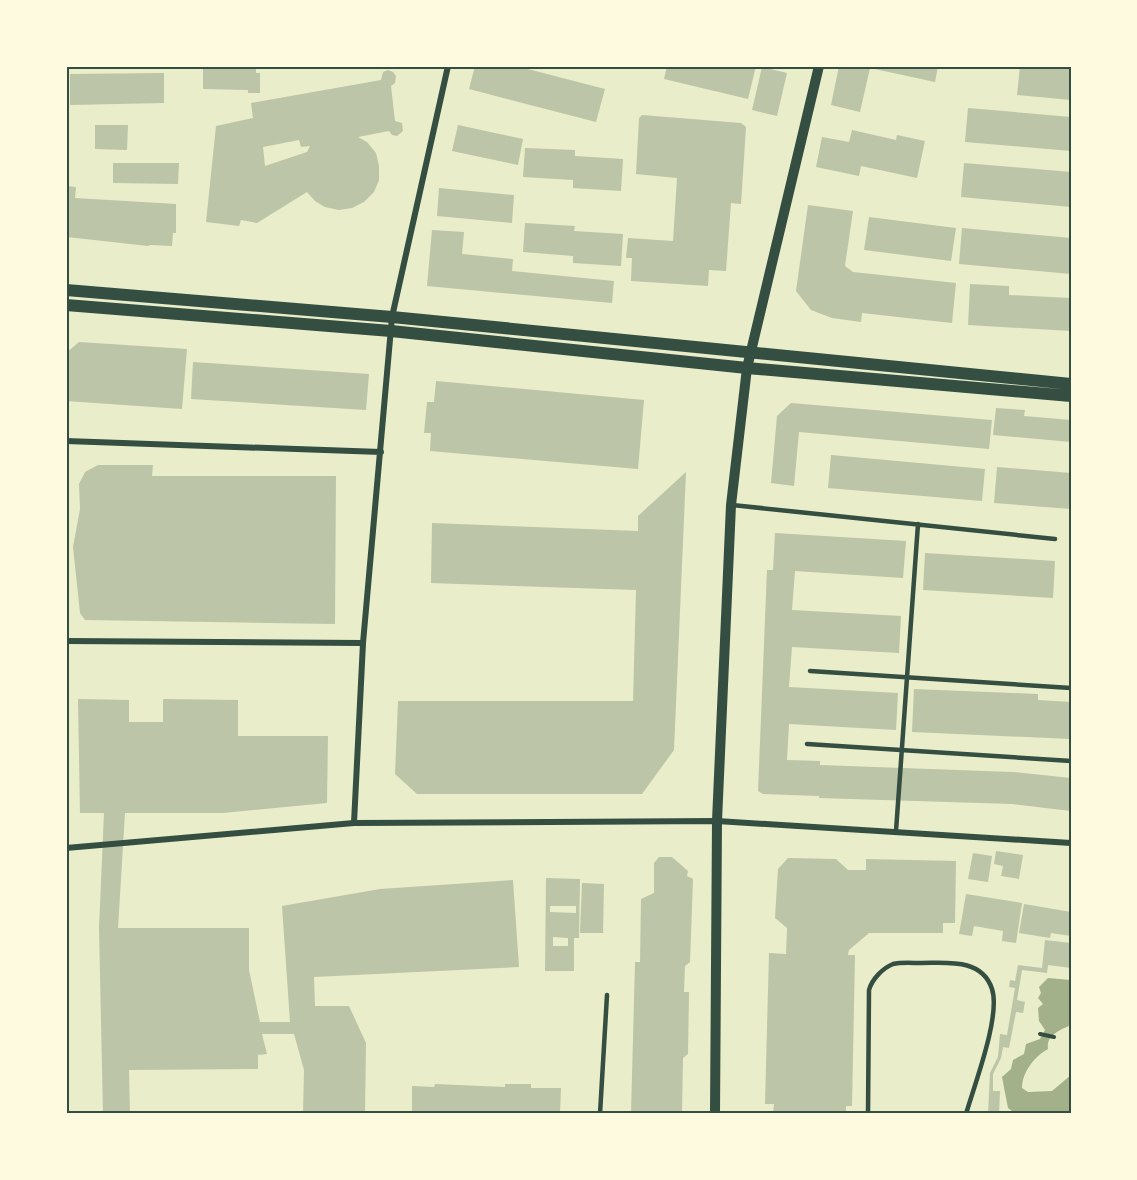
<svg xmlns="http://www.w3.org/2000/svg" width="1137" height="1180" font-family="'Fira Sans',sans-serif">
  <rect width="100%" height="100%" fill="#e9edc9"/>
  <!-- water -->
  <path fill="#a3b18a" d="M 1048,978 L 1071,980 L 1071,1025 C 1060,1030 1046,1035 1048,1049 C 1035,1056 1022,1072 1022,1088 L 1028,1092 L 1052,1091 L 1071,1075 L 1071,1107 L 1068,1114 L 1016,1114 L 1008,1108 L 1002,1077 L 1011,1069 L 1013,1060 L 1024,1054 L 1026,1044 L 1040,1039 L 1045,1030 L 1039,1021 L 1038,1008 L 1043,1004 L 1038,998 L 1041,993 L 1039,987 Z"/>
  <!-- building -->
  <path fill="#bcc5a7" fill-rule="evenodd" d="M 203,66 L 256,66 L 256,73 L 260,73 L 260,93 L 248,93 L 248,90 L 203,89 Z
    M 475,66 L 516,66 L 605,89 L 596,122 L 469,89 Z
    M 667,66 L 756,66 L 748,99 L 664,79 Z
    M 839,66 L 938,66 L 935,82 L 870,68 L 860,112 L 831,105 Z
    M 1020,66 L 1071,66 L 1071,100 L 1017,95 Z
    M 762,67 L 787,73 L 777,116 L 752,110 Z
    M 388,70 L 393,72 L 396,76 L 395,83 L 391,86 L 395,121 L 402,123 L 403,131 L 397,136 L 392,135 L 389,131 L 358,137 L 367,142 L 376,153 L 379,166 L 379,180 L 374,192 L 364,202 L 352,208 L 339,210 L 325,207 L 315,201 L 307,192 L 257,223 L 241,220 L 239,226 L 206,222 L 216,126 L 253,118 L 251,103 L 381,80 L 383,72 ZM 299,140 L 301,147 L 310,146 L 307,152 L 265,166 L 263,147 Z
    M 164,73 L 164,103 L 70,105 L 70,74 Z
    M 968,108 L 1071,117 L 1071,151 L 965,142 Z
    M 642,115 L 741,123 L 746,127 L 741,204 L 731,203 L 726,271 L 709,270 L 708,286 L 631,281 L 632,258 L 626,258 L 628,238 L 673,241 L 677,178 L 636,174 L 639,118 Z
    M 95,125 L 128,125 L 127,150 L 95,149 Z
    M 458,125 L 523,139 L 518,165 L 452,151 Z
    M 852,130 L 896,140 L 897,135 L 925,141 L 917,178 L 861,166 L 859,176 L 816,167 L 822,137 L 849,142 Z
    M 525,148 L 575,150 L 575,156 L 623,159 L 621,191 L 573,188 L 573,180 L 523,177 Z
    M 113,163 L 179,163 L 178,184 L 113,183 Z
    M 964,163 L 1071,172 L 1071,207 L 961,197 Z
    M 66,186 L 76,187 L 75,198 L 176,204 L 176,233 L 173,233 L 172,246 L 150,245 L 148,246 L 67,237 L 69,219 L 66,218 Z
    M 439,188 L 514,195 L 512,223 L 437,216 Z
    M 808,205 L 853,211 L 845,266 L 853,272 L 956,283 L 952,323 L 862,313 L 861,322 L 832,318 L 811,310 L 796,291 Z
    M 869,217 L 956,228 L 951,261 L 864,250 Z
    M 525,223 L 575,226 L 574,231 L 623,234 L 621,266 L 573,263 L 573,256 L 523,252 Z
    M 962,228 L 1071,238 L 1071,274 L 959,264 Z
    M 432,230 L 464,232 L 462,254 L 513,259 L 512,271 L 614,281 L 612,303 L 427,286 Z
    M 970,284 L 1009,286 L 1009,295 L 1071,298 L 1071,331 L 968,325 Z
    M 79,342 L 187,349 L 182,409 L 66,401 L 66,353 Z
    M 193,362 L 369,374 L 366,410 L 191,399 Z
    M 436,381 L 644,400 L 638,469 L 430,451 L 431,433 L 424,433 L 427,402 L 434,402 Z
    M 791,403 L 992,420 L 989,449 L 799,432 L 794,486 L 771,483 L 777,416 Z
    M 996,408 L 1025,410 L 1024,416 L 1071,420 L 1071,442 L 993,435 Z
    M 831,455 L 985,469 L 982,501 L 828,488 Z
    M 98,465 L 153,465 L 152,476 L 336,476 L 335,624 L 85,620 L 80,613 L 73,547 L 80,509 L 79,484 L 85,472 Z
    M 997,467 L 1071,473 L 1071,509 L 994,503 Z
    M 686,472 L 674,750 L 642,794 L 417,794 L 395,774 L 398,701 L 633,701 L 636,590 L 431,583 L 432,523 L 638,531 L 638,516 Z
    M 775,533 L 906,541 L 903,578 L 795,571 L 792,610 L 901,616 L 899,653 L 792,647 L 789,687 L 898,693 L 896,730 L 789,724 L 787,760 L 820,761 L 820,765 L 1013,772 L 1071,778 L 1071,811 L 1012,804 L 819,798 L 819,796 L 763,794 L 758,791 L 767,570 L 773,570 Z
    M 925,553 L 1055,561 L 1053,598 L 923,590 Z
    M 914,689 L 1038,694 L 1038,700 L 1071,702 L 1071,739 L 912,732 Z
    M 78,699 L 129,700 L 129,722 L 163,722 L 163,699 L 238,700 L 238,736 L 328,736 L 327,803 L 223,813 L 125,813 L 118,928 L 249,928 L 249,970 L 260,1022 L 290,1022 L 282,906 L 380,889 L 513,880 L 519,967 L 314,977 L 315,1006 L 349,1006 L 366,1043 L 365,1114 L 303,1114 L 304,1070 L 294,1034 L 262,1034 L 267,1054 L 258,1055 L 258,1069 L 129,1070 L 130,1114 L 103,1114 L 99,928 L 104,813 L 80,813 Z
    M 996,851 L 1023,855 L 1019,879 L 1001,876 L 1003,866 L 994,864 Z
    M 973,853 L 992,856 L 988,882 L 968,879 Z
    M 659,857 L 672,857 L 688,871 L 687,876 L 693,879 L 690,962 L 685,966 L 684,992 L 689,992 L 688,1054 L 683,1058 L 682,1114 L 631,1114 L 635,962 L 640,962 L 641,899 L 654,893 L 654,863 Z
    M 788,858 L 836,859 L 848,870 L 866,870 L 866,859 L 956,861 L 955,923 L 943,923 L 943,933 L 869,933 L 849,950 L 848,955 L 855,955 L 852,1106 L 846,1106 L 846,1114 L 773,1114 L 774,1104 L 765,1104 L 769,953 L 786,954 L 787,928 L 775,918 L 778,869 Z
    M 546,878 L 580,879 L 579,938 L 574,938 L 574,971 L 545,971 ZM 550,906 L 576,906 L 576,913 L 550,912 ZM 553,937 L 568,938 L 568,946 L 553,946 Z
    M 582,883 L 604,884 L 603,933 L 580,933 Z
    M 966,894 L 1022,903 L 1016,943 L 1002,941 L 1003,931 L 974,926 L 972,936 L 959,934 Z
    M 1024,904 L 1071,912 L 1071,936 L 1051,933 L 1050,938 L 1019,933 Z
    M 1045,940 L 1071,943 L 1071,968 L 1048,965 L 1047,973 L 1022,970 L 1017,1000 L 1025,1002 L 1023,1013 L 1016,1012 L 1009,1048 L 1003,1047 L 1001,1058 L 993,1074 L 993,1091 L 1000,1091 L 999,1114 L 988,1114 L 990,1073 L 998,1057 L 1000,1034 L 1007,1035 L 1013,1000 L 1015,988 L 1009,987 L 1010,980 L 1015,981 L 1018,965 L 1042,968 Z
    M 435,1084 L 505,1087 L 505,1084 L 531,1084 L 531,1088 L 561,1088 L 560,1114 L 412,1114 L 412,1086 L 434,1087 Z"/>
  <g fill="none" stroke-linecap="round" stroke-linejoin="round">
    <!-- path -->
    <path stroke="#344e41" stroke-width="4" d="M 1040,1034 L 1054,1037"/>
    <!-- service -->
    <path stroke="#344e41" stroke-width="4.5" d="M 732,505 L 1055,539
      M 810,671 L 1071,688
      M 807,744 L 1071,761
      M 896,831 L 918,524
      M 600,1114 L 607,995
      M 868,1114 L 869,990 C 872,979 883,968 893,964 C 901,962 912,963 921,963 C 947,963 982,958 992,989 C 1001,1016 974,1086 966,1114"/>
    <!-- minor -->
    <path stroke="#344e41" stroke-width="6" d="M 66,441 L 381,452
      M 66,641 L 363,643
      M 354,823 L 363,643 L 392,317 L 448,66
      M 66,848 L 354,823 L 717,821 L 1071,843"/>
    <!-- tertiary -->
    <path stroke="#344e41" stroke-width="10" d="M 715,1114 L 717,821 L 731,505 L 747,368 L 819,66"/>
    <!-- secondary -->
    <path stroke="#344e41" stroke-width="12" d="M 66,290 L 392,317 L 1071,384
      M 66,305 L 391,331 L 747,368 L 1071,396"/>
  </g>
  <!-- border -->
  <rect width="1137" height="1180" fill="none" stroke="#fefae0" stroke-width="135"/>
  <rect x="68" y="68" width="1002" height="1044" fill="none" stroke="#344e41" stroke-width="2"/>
</svg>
